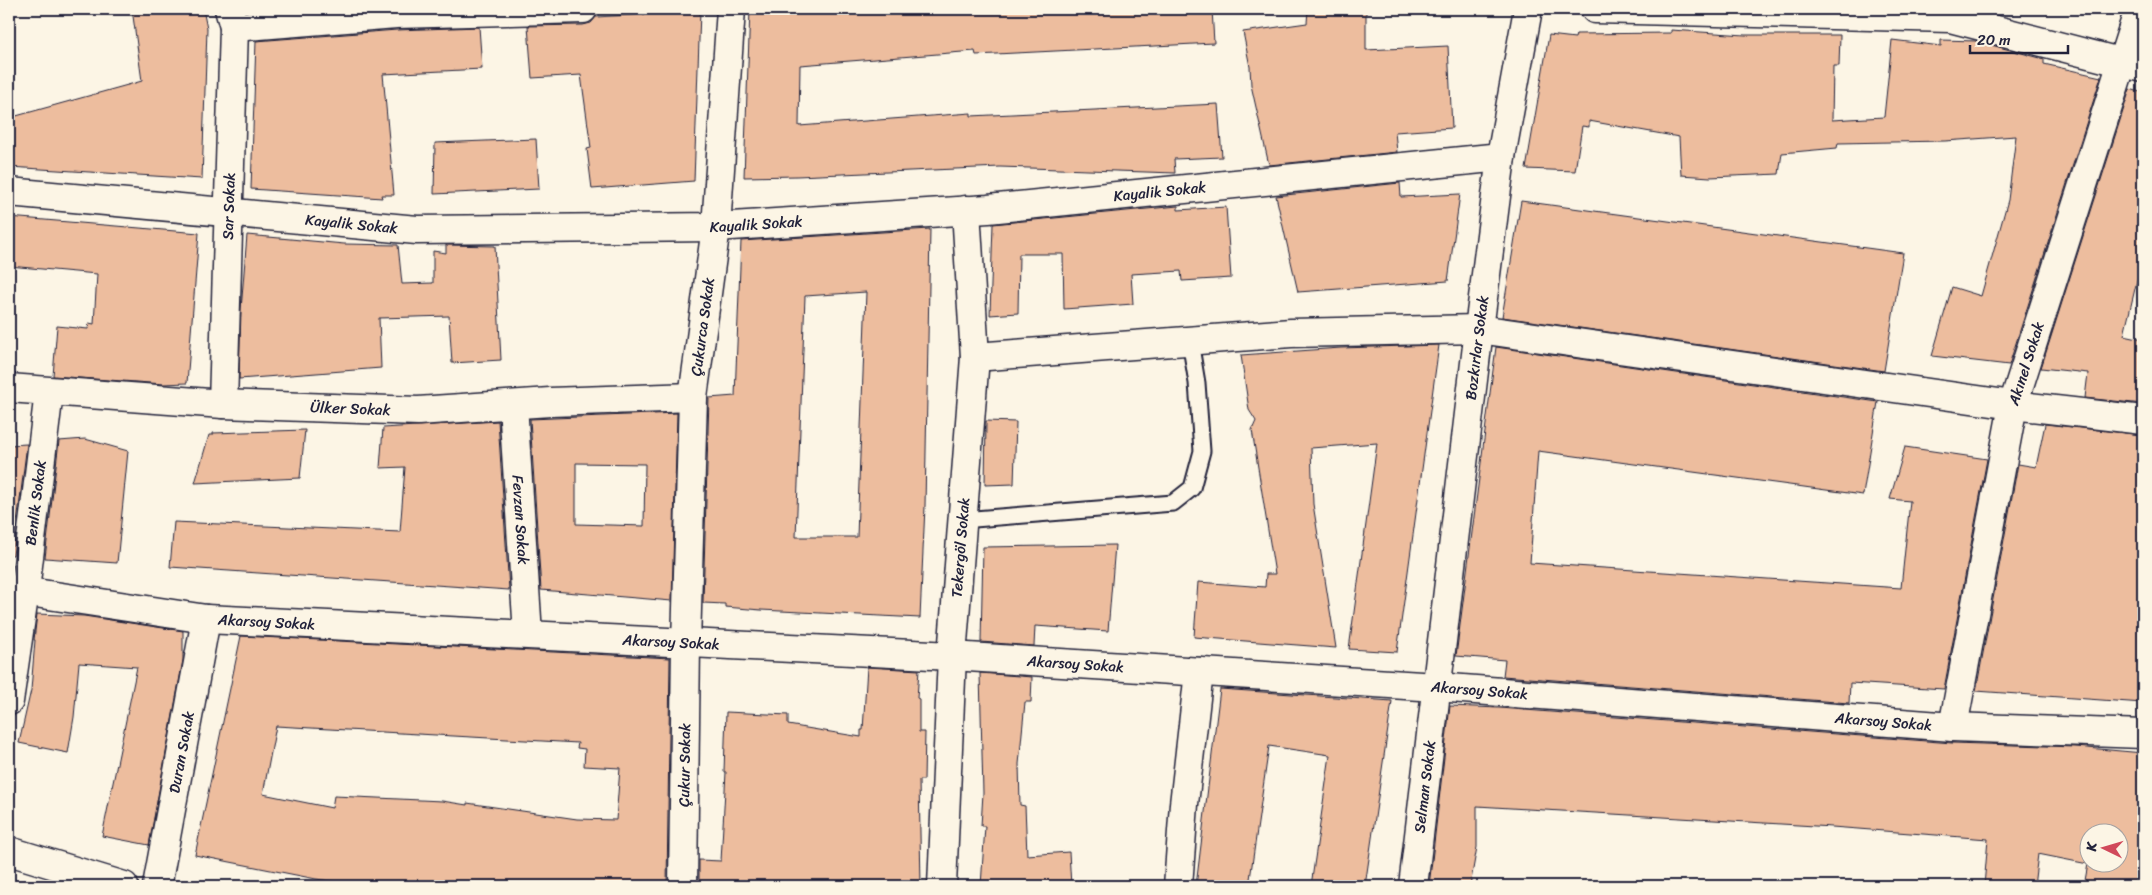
<svg xmlns="http://www.w3.org/2000/svg" width="2152" height="895" font-family="Sriracha,sans-serif">
  <rect width="100%" height="100%" fill="#fcf5e5"/>
  <filter id="ink" filterUnits="userSpaceOnUse"><feTurbulence type="fractalNoise" baseFrequency=".02" numOctaves="2"/><feDisplacementMap in="SourceGraphic" scale="10" xChannelSelector="R" yChannelSelector="G"/><feConvolveMatrix kernelMatrix="1 2 1 2 8 2 1 2 1" color-interpolation-filters="sRGB"/></filter>
  <g filter="url(#ink)">
    <!-- building -->
    <path fill="#edbd9e" stroke="#22223b" fill-rule="evenodd" d="M 132,9 L 203,9 L 207,29 L 202,179 L 9,167 L 9,118 L 142,81 Z
      M 750,9 L 1212,9 L 1214,43 L 976,55 L 975,51 L 800,65 L 799,126 L 971,113 L 971,116 L 1218,104 L 1222,157 L 1174,159 L 1175,173 L 1000,167 L 797,176 L 744,177 Z
      M 1308,9 L 1366,9 L 1366,50 L 1448,46 L 1452,128 L 1395,132 L 1397,152 L 1269,165 L 1251,85 L 1250,67 L 1243,32 L 1307,23 Z
      M 700,11 L 694,181 L 592,189 L 587,149 L 591,148 L 581,75 L 532,78 L 528,26 L 583,25 L 591,23 L 596,17 Z
      M 479,27 L 482,69 L 383,74 L 394,195 L 381,195 L 382,198 L 251,189 L 256,41 L 397,30 Z
      M 1671,30 L 1745,35 L 1840,35 L 1839,66 L 1833,66 L 1832,120 L 1884,117 L 1892,40 L 1941,46 L 1941,40 L 1976,41 L 2044,59 L 2044,64 L 2101,77 L 2009,365 L 1932,356 L 1952,287 L 1981,296 L 2008,200 L 2016,136 L 1945,141 L 1838,143 L 1837,148 L 1782,153 L 1779,174 L 1710,177 L 1681,175 L 1679,137 L 1589,121 L 1589,127 L 1582,126 L 1575,171 L 1526,169 L 1549,35 L 1575,38 L 1576,34 L 1671,33 Z
      M 2130,89 L 2143,93 L 2143,255 L 2124,335 L 2143,339 L 2143,404 L 2085,398 L 2088,373 L 2041,368 Z
      M 536,139 L 539,189 L 434,194 L 435,143 Z
      M 1400,183 L 1401,197 L 1460,194 L 1448,281 L 1298,292 L 1276,196 Z
      M 1521,201 L 1903,253 L 1884,371 L 1502,317 Z
      M 1178,206 L 1178,210 L 1226,207 L 1231,278 L 1182,281 L 1181,271 L 1131,274 L 1133,304 L 1064,309 L 1063,254 L 1019,254 L 1018,313 L 990,315 L 993,224 Z
      M 9,217 L 199,233 L 187,383 L 164,384 L 53,376 L 57,326 L 88,329 L 89,323 L 94,324 L 97,274 L 9,266 Z
      M 930,229 L 925,506 L 920,618 L 761,610 L 725,607 L 725,604 L 703,603 L 709,398 L 735,396 L 741,241 ZM 866,292 L 857,537 L 796,537 L 805,296 Z
      M 247,235 L 344,244 L 398,245 L 402,284 L 433,283 L 433,251 L 446,253 L 446,245 L 495,246 L 501,360 L 452,363 L 449,316 L 379,318 L 381,368 L 239,379 L 241,310 Z
      M 1439,345 L 1397,652 L 1349,649 L 1377,443 L 1311,448 L 1313,504 L 1336,648 L 1194,637 L 1198,582 L 1265,587 L 1266,574 L 1275,574 L 1252,430 L 1256,421 L 1249,410 L 1241,355 L 1341,348 Z
      M 1496,347 L 1878,402 L 1863,495 L 1538,451 L 1530,563 L 1901,588 L 1910,501 L 1890,499 L 1905,447 L 1987,459 L 1944,689 L 1850,683 L 1849,703 L 1503,676 L 1505,660 L 1456,656 Z
      M 677,413 L 672,601 L 541,590 L 530,419 ZM 576,463 L 645,464 L 644,526 L 576,524 Z
      M 498,421 L 509,590 L 170,567 L 174,522 L 400,532 L 405,467 L 380,468 L 383,428 Z
      M 986,421 L 1016,422 L 1014,484 L 985,485 Z
      M 2045,424 L 2143,435 L 2143,703 L 1976,691 L 2018,464 L 2036,467 Z
      M 305,430 L 300,478 L 195,483 L 209,435 L 213,435 L 213,433 Z
      M 85,439 L 128,451 L 117,563 L 45,558 L 59,441 Z
      M 27,444 L 13,555 L 9,555 L 9,445 Z
      M 1115,545 L 1108,631 L 1035,626 L 1034,646 L 981,642 L 983,547 Z
      M 37,614 L 84,616 L 183,631 L 183,660 L 149,845 L 102,836 L 137,667 L 79,663 L 74,717 L 68,753 L 19,743 L 31,690 L 35,640 L 34,640 Z
      M 241,636 L 670,658 L 667,886 L 365,886 L 316,879 L 195,855 ZM 276,726 L 578,743 L 577,748 L 585,749 L 584,766 L 620,768 L 616,820 L 577,819 L 467,803 L 467,805 L 442,801 L 334,796 L 332,808 L 263,794 Z
      M 867,667 L 919,670 L 917,698 L 919,699 L 919,732 L 925,732 L 924,780 L 919,780 L 921,886 L 699,886 L 699,860 L 721,861 L 726,772 L 724,772 L 726,712 L 788,715 L 788,725 L 861,737 L 861,730 L 863,730 Z
      M 980,673 L 1032,677 L 1031,702 L 1025,702 L 1019,764 L 1020,805 L 1025,806 L 1027,855 L 1069,852 L 1071,886 L 981,886 L 985,826 L 981,826 L 983,793 Z
      M 1220,689 L 1392,701 L 1365,886 L 1311,886 L 1330,755 L 1269,746 L 1249,886 L 1196,886 Z
      M 1450,706 L 1499,708 L 1952,743 L 2076,747 L 2143,753 L 2143,886 L 2084,886 L 2088,864 L 2038,854 L 2034,886 L 1984,886 L 1988,839 L 1832,827 L 1477,806 L 1477,847 L 1470,886 L 1429,886 ZM 2090,832 L 2120,832 L 2120,862 L 2090,862 Z"/>
    <g fill="none" stroke-linecap="round" stroke-linejoin="round">
      <defs>
        <path id="service" d="M 962,520 L 1173,503 L 1192,488 L 1202,451 L 1197,383 L 1190,341"/>
        <g id="minor">
          <path d="M 1595,9 L 1950,18 L 2143,68"/>
          <path d="M 234,27 L 396,14 L 583,9"/>
          <path id="s1" d="M 9,192 L 417,230 L 716,227 L 988,209 L 1501,157"/>
          <path d="M 975,357 L 1291,333 L 1479,329 L 2013,405 L 2143,420"/>
          <path id="s2" d="M 9,388 L 223,404 L 418,411 L 550,402 L 693,397"/>
          <path id="s3" d="M 223,404 L 234,27 L 229,9"/>
          <path id="s4" d="M 513,405 L 528,634"/>
          <path id="s5" d="M 9,589 L 206,619 L 952,656 L 1437,687 L 1953,727 L 2143,734"/>
          <path id="s6" d="M 9,701 L 25,590 L 49,392"/>
          <path id="s7" d="M 1953,727 L 2013,405 L 2139,9"/>
          <path d="M 9,851 L 124,886"/>
          <path id="s8" d="M 157,886 L 206,619"/>
          <path id="s9" d="M 683,886 L 686,644 L 693,397 L 716,227 L 731,9"/>
          <path id="s10" d="M 942,886 L 952,656 L 975,357 L 966,210"/>
          <path d="M 1178,886 L 1184,804 L 1199,672"/>
          <path id="s11" d="M 1413,886 L 1479,329 L 1501,157 L 1528,9"/>
        </g>
      </defs>
      <!-- service casing -->
      <use href="#service" stroke="#22223b" stroke-width="19"/>
      <!-- minor casing -->
      <use href="#minor" stroke="#22223b" stroke-width="31"/>
      <!-- service -->
      <use href="#service" stroke="#fcf5e5" stroke-width="15"/>
      <!-- minor -->
      <use href="#minor" stroke="#fcf5e5" stroke-width="28"/>
    </g>
  </g>
  <g text-anchor="middle" dominant-baseline="central" stroke-width="5" stroke-linejoin="round" paint-order="stroke">
    <!-- street labels -->
    <g font-size="15" fill="#22223b" stroke="#fcf5e5">
      <text stroke="none"><textPath href="#s1" startOffset="1154">Kayalik Sokak</textPath></text>
      <text stroke="none"><textPath href="#s3" startOffset="198">Sar Sokak</textPath></text>
      <text stroke="none"><textPath href="#s1" startOffset="344">Kayalik Sokak</textPath></text>
      <text stroke="none"><textPath href="#s1" startOffset="749">Kayalik Sokak</textPath></text>
      <text stroke="none"><textPath href="#s9" startOffset="560">Çukurca Sokak</textPath></text>
      <text stroke="none"><textPath href="#s11" startOffset="542">Bozkırlar Sokak</textPath></text>
      <text stroke="none"><textPath href="#s7" startOffset="371">Akınel Sokak</textPath></text>
      <text stroke="none"><textPath href="#s2" startOffset="342">Ülker Sokak</textPath></text>
      <text stroke="none"><textPath href="#s6" startOffset="200">Benlik Sokak</textPath></text>
      <text stroke="none"><textPath href="#s4" startOffset="115">Fevzan Sokak</textPath></text>
      <text stroke="none"><textPath href="#s10" startOffset="339">Tekergöl Sokak</textPath></text>
      <text stroke="none"><textPath href="#s5" startOffset="260">Akarsoy Sokak</textPath></text>
      <text stroke="none"><textPath href="#s5" startOffset="665">Akarsoy Sokak</textPath></text>
      <text stroke="none"><textPath href="#s5" startOffset="1070">Akarsoy Sokak</textPath></text>
      <text stroke="none"><textPath href="#s5" startOffset="1475">Akarsoy Sokak</textPath></text>
      <text stroke="none"><textPath href="#s5" startOffset="1880">Akarsoy Sokak</textPath></text>
      <text stroke="none"><textPath href="#s8" startOffset="136">Duran Sokak</textPath></text>
      <text stroke="none"><textPath href="#s9" startOffset="121">Çukur Sokak</textPath></text>
      <text stroke="none"><textPath href="#s11" startOffset="100">Selman Sokak</textPath></text>
    </g>
  </g>
  <!-- margin -->
  <rect width="2152" height="895" fill="none" stroke="#fcf5e5" stroke-width="30"/>
  <rect x="15" y="15" width="2122" height="865" fill="none" stroke="#22223b" stroke-width="2" filter="url(#ink)"/>
  <!-- north arrow -->
  <g transform="translate(2104 848) rotate(275)"><circle r="24" fill="#fcf5e5" stroke="#a5a1a1"/>
  <path d="M0-4L9 19L0 12L-9 19Z" fill="#d1495b"/>
  <text y="-8" font-size="14" font-weight="bold" text-anchor="middle" fill="#22223b">K</text>
  </g>
  <!-- scale -->
  <path d="M1970 45v8h98v-8" fill="none" stroke="#22223b" stroke-width="2.5"/>
  <text x="1977" y="45" font-size="15" fill="#22223b" stroke="#fcf5e5" stroke-width="4" paint-order="stroke">20 m</text>
</svg>
